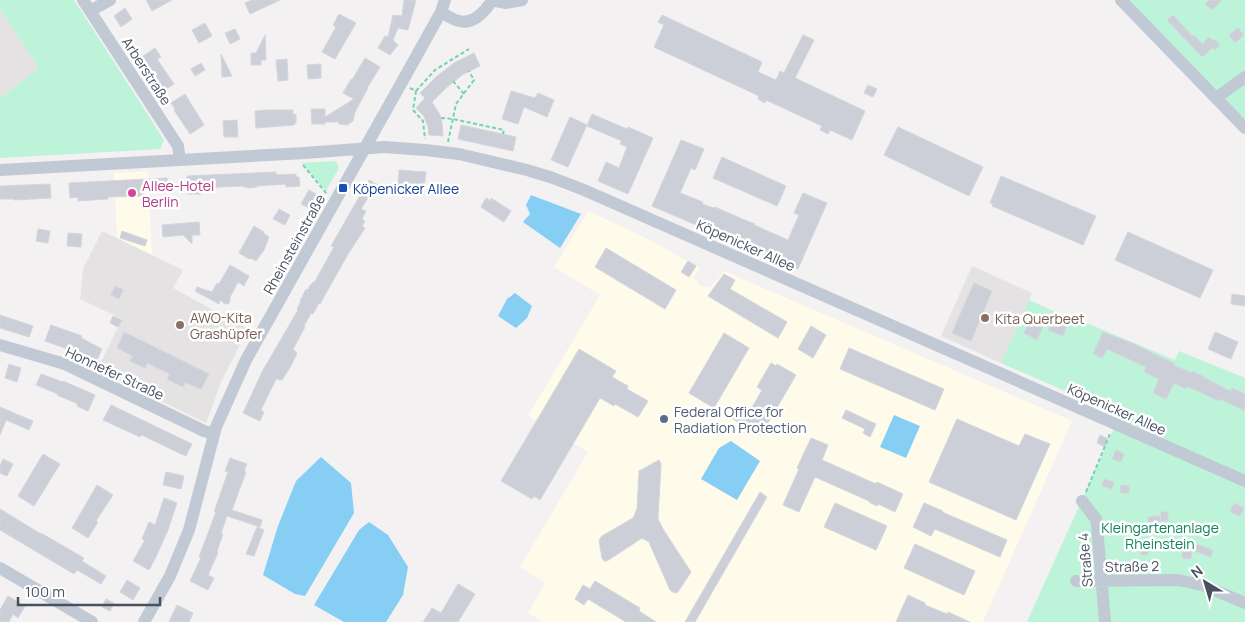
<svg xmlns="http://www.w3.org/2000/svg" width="1245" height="622" font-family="Manrope,sans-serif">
  <rect width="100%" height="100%" fill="#f3f1f1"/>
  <!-- commercial -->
  <path fill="#fefbea" d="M 148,171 L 152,255 L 117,238 L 114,173 Z
    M 588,211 L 648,239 L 700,268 L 693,278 L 698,281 L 698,285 L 710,288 L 724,271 L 1072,421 L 983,622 L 543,622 L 528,613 L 545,583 L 520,567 L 588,452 L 528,416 L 600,295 L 554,267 Z"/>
  <!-- education -->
  <path fill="#e4e2e3" d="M 0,9 L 39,68 L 0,98 Z
    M 102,231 L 183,270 L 173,288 L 248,329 L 222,380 L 206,423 L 97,370 L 122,319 L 80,299 L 83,269 Z
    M 972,266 L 1032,293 L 1001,363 L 941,336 Z"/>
  <!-- green -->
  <path fill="#bdf3d9" d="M 0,0 L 74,0 L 164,140 L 160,149 L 0,158 L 0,98 L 39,68 L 0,9 Z
    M 1117,0 L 1245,0 L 1245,132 Z
    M 336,161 L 339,168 L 326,191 L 302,163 Z
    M 1029,300 L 1076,321 L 1077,319 L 1175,360 L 1179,351 L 1245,378 L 1245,622 L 1027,622 L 1120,415 L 1001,363 Z"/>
  <!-- water -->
  <path fill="#86cef4" d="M 531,195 L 581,214 L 560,248 L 523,222 L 530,214 L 526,205 Z
    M 515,293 L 532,306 L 527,318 L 516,328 L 498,316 L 507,299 Z
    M 894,415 L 920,426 L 906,458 L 880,447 Z
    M 731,441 L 760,461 L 737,500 L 701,479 L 719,448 Z
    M 321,457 L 351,483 L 354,513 L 305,596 L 295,594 L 263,575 L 278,526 L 296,481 Z
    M 369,522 L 388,535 L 408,567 L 403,595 L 386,622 L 344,622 L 314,605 L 359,530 Z"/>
  <!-- building -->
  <path fill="#cccfd7" stroke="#d4d6dd" d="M 146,0 L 172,0 L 152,11 Z
    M 252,0 L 280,0 L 250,14 L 245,3 Z
    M 404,0 L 416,0 L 408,30 L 398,28 L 393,40 L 398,45 L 390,55 L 378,48 L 385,36 L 388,37 L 393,15 L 402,16 Z
    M 1209,0 L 1222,0 L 1212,10 L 1205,4 Z
    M 125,8 L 132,19 L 121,27 L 114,16 Z
    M 339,14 L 356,23 L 335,59 L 322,52 L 336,27 L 333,25 Z
    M 662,15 L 762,62 L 758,72 L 776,80 L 780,71 L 784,73 L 803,35 L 814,40 L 795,78 L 865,111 L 852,140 L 830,130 L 828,134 L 820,130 L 822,126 L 766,100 L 765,103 L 758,99 L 759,96 L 654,47 L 664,25 L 658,22 Z
    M 1173,15 L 1192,36 L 1194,35 L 1202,44 L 1209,37 L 1212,40 L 1214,39 L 1220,45 L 1215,50 L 1212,48 L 1202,57 L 1167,20 Z
    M 205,23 L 212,36 L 199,43 L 192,30 Z
    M 1238,28 L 1244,35 L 1235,43 L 1229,35 Z
    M 235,29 L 240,39 L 230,44 L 225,33 Z
    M 265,35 L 266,60 L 261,60 L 261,65 L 251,65 L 251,53 L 256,53 Z
    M 155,48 L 161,57 L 157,59 L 174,84 L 163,91 L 160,87 L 159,88 L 140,58 Z
    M 474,53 L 480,66 L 462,75 L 446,88 L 432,102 L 440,115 L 442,123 L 443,136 L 429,135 L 428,127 L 424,116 L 416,108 L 425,98 L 420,93 L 436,77 L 454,63 Z
    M 221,54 L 232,76 L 222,77 Z
    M 365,58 L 380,67 L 367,88 L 368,88 L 355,112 L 353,121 L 347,125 L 339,124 L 338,122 L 325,122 L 325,124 L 312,124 L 311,109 L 325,109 L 325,117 L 354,99 L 343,93 L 351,79 L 352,80 Z
    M 287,59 L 288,80 L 278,81 L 276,60 Z
    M 201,63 L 205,70 L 195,76 L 191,69 Z
    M 321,64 L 321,78 L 308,79 L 307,65 Z
    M 868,85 L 877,89 L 873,97 L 864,93 Z
    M 511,91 L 535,98 L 538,93 L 554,100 L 547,117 L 524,107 L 518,124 L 502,119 Z
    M 185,94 L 204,125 L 190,134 L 174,110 L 175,109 L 171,103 Z
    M 268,110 L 293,110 L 293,115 L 296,114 L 296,123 L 294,124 L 294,125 L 256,128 L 255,111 Z
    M 592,114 L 627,129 L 628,127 L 653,138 L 628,194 L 598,181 L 606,162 L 619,168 L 627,147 L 620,144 L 622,141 L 587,126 Z
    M 570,117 L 587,125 L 568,167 L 551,160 Z
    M 237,120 L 238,137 L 224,137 L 223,121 Z
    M 461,125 L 516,137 L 513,151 L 458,139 Z
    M 898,127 L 983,167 L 969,196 L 884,155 Z
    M 681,140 L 704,149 L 695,170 L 691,168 L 680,193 L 703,202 L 702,204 L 714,208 L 715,207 L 740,218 L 755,224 L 754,225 L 788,240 L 799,215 L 794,213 L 803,193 L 827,203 L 798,269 L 652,206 Z
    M 722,157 L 786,186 L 777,206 L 713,178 Z
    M 399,170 L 426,172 L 424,187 L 416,186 L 415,190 L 405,189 L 406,186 L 398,185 Z
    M 276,172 L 276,175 L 296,174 L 296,177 L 299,177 L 300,186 L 286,187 L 286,184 L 257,186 L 257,187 L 249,188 L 244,187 L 244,186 L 220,187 L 201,189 L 201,194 L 187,194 L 187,176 Z
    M 1001,176 L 1096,216 L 1083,245 L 992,206 L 993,204 L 990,203 Z
    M 167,178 L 168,189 L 143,190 L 144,196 L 108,197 L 108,199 L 78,201 L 78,197 L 70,198 L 69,183 Z
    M 369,180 L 380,186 L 373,198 L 369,196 L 361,209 L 366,211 L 362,219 L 365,221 L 362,226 L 365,228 L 348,254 L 320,304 L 319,303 L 313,314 L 311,313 L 304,326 L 305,327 L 293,349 L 297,353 L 292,364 L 282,380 L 276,379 L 261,410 L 264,412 L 260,421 L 243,413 L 262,372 L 298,310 L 297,309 L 301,301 L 300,301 L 306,289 L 308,290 L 310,285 L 311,285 L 313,282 L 314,283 L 334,247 L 331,246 Z
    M 50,184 L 51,198 L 14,200 L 14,199 L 0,199 L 0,186 Z
    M 309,190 L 316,194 L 309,208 L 301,204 Z
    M 486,198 L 491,201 L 491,198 L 511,211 L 504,222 L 481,207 Z
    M 279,209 L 290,215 L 285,225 L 273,219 Z
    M 199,222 L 200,235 L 192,235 L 192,244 L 183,235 L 163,237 L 162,225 Z
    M 254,226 L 264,232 L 263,233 L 269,237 L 264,250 L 256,261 L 250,258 L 249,259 L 239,253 Z
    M 38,229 L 50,231 L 48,243 L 36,241 Z
    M 122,231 L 147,240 L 145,246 L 120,238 Z
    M 1128,232 L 1213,270 L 1200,298 L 1115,260 Z
    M 68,233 L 82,234 L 81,247 L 67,246 Z
    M 606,248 L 676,290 L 665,309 L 595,267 Z
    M 688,261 L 696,266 L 689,277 L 681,272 Z
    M 230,265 L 249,276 L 244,286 L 238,282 L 230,297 L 230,302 L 228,304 L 225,304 L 220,300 L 219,304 L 195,291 L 197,287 L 212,292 L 217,283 L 219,284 Z
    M 724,274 L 735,280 L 730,289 L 787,322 L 778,338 L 708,296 Z
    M 974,283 L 992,291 L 971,341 L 952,333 Z
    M 115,286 L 123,290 L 119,299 L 111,295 Z
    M 1232,294 L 1245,296 L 1245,306 L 1231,304 Z
    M 0,315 L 33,326 L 29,337 L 0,328 Z
    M 113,316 L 122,320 L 118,327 L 110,323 Z
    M 1054,317 L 1068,323 L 1063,336 L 1048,330 Z
    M 1031,318 L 1044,324 L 1037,340 L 1024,333 Z
    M 51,325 L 82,336 L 81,338 L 102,349 L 96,362 L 73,351 L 45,341 Z
    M 811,326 L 826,335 L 813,358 L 798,349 Z
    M 124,332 L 209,374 L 201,389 L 185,382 L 183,387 L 167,379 L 170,374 L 147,363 L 145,368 L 130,361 L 133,356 L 117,348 Z
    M 1103,332 L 1134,344 L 1175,364 L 1174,365 L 1191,373 L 1192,371 L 1203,376 L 1203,377 L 1230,391 L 1232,388 L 1245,394 L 1245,411 L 1220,399 L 1219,401 L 1187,386 L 1186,389 L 1174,383 L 1166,399 L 1153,393 L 1159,379 L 1144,372 L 1146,367 L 1107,349 L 1102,358 L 1093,354 Z
    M 1215,332 L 1238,342 L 1231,359 L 1208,349 Z
    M 724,333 L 749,348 L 714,408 L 689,393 Z
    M 849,348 L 944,389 L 935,410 L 840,369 Z
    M 579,349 L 616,371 L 612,377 L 628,386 L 627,389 L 648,401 L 638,417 L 615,404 L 614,406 L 600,398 L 540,500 L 534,496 L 532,499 L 501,481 Z
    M 771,363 L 776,366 L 777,364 L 796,375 L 761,435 L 731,418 L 735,412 L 746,418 L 762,390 L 757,387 Z
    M 9,364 L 21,368 L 17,382 L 5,378 Z
    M 41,374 L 63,382 L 63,381 L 95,395 L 88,411 L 77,406 L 78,404 L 57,395 L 58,394 L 36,385 Z
    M 111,405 L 192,444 L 186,456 L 181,454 L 142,435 L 140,437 L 103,420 Z
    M 0,407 L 33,421 L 29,430 L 6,420 L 0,435 Z
    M 846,410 L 876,424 L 870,437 L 863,433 L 865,429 L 842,418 Z
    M 957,419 L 1019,446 L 1025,434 L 1050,444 L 1016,520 L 929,482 Z
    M 1100,435 L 1108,439 L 1105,447 L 1097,443 Z
    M 811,438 L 828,445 L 822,460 L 876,484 L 877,482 L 903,494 L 895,512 L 878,504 L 877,506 L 869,502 L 869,501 L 815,477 L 799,512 L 783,505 L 799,469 L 797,468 Z
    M 1116,450 L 1124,454 L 1121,462 L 1112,459 Z
    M 43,454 L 60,464 L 34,506 L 18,496 Z
    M 230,458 L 247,464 L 244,471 L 246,472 L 232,510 L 262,520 L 260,527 L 227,516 L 221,533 L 223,534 L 217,551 L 218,552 L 217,555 L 208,575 L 214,578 L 208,590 L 190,581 L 201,558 L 199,557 L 216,512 L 214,512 L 228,472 L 225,471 Z
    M 3,459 L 13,464 L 7,476 L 0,473 L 0,466 Z
    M 659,460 L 661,464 L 658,519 L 663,529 L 691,572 L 678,592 L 675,593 L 673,592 L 670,590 L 649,542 L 642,538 L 607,561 L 604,561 L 602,558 L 599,540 L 602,536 L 633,518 L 637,509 L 639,471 Z
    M 166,472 L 184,476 L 181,489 L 163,485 Z
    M 1104,479 L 1114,482 L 1112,489 L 1102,486 Z
    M 97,485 L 113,495 L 96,521 L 98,522 L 88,538 L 72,528 Z
    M 1121,485 L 1129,486 L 1129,493 L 1120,493 Z
    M 760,492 L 767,497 L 695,622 L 685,622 Z
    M 164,498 L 177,503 L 168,530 L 155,559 L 149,570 L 133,561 L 145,540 L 142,539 L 149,522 L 155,525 Z
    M 835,503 L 887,526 L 876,550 L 824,527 Z
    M 924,503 L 943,511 L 942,512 L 1007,540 L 1000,557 L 935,529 L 931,536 L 913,527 Z
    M 1234,503 L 1244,508 L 1240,516 L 1230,512 Z
    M 0,509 L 41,534 L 41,533 L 84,558 L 82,561 L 106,576 L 101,584 L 77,570 L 74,574 L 0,530 Z
    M 1161,512 L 1168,512 L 1168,521 L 1161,521 Z
    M 1160,516 L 1160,524 L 1149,525 L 1148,517 Z
    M 257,527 L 264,530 L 254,556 L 246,554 Z
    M 1175,538 L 1193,543 L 1213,550 L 1211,557 L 1192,550 L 1191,559 L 1182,558 L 1183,548 L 1179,547 L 1179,545 L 1173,543 Z
    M 1146,541 L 1156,541 L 1156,551 L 1148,551 L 1148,555 L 1141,555 L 1141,551 L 1128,551 L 1127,545 L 1146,544 Z
    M 915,544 L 975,571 L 964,595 L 904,568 Z
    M 127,580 L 140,588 L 133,600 L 120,592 Z
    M 595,581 L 640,608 L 639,611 L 656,622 L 626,622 L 588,599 L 584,605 L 575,599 L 583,585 L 590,589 Z
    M 458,584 L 475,594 L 458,622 L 423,622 L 432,608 L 441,613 Z
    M 908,595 L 925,603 L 925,605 L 947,614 L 948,612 L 970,622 L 896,622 Z
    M 8,596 L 25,606 L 18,618 L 13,614 L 9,622 L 0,622 L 0,610 Z
    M 106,599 L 114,603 L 110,611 L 102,607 Z
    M 177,605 L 193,613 L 189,622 L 169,622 Z"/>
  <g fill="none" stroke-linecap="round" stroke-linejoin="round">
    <!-- path -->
    <path stroke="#71d5b1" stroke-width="2" stroke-dasharray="4 2.5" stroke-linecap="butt" d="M 453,81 L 464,94
      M 410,88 L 416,91 L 413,110 L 423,121 L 425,139
      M 416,91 L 435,70 L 469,49
      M 441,118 L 453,119 L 504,130 L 503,134
      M 448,142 L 456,104 L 474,80 L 469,71
      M 303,165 L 327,194
      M 1086,492 L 1110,434"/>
    <!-- minor -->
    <path stroke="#c1c9d4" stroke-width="12" d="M 83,0 L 178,146 L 180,160
      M 491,0 L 506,3 L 522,0
      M 1121,0 L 1245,128
      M 90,11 L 110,0
      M 441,12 C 446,15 453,20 459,21 C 473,25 486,11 492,0
      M 1216,98 L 1245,77
      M 0,170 L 305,153 L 384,147 L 425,150 L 459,154 L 527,170 L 553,178 L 584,190 L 1245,481
      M 0,345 L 65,364 L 204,431 L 214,434
      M 1082,501 L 1096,519 L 1097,526 L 1105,622
      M 0,568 L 92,622
      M 1076,581 L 1178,580 L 1202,585 L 1245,603
      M 144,622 L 170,576 L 189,530 L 216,427 L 246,360 L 407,73 L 441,12 L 445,0"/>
  </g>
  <!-- markers -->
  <rect fill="#1a4fb4" stroke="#fff" stroke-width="2" x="338" y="183" width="10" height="10" rx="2.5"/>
  <circle fill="#d1479c" stroke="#fff" stroke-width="2" cx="132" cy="193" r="5"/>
  <g fill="#8d6e63" stroke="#fff" stroke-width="2">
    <circle cx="985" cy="318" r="5"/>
    <circle cx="180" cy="325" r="5"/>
  </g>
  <circle fill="#5c6f8a" stroke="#fff" stroke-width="2" cx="664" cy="419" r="5"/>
  <g text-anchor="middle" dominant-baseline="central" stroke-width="5" stroke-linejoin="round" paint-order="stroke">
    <!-- street labels -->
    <g font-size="14" fill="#475160" stroke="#fff">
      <text transform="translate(147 71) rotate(57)">Arberstraße</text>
      <text transform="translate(294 244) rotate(-61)">Rheinsteinstraße</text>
      <text transform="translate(746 245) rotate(24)">Köpenicker Allee</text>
      <text transform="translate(115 373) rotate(25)">Honnefer Straße</text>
      <text transform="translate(1117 409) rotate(24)">Köpenicker Allee</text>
      <text transform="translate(1085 560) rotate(-95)">Straße 4</text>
      <text transform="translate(1132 566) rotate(-1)">Straße 2</text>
    </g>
    <!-- hotel labels -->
    <g font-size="14" fill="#b23c85" stroke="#fff" text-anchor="start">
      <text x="142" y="185">Allee-Hotel<tspan x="142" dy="16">Berlin</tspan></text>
    </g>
    <!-- transit labels -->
    <g font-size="14" fill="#164399" stroke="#fff" text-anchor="start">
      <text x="353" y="188">Köpenicker Allee</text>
    </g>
    <!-- education labels -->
    <g font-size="14" fill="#785e54" stroke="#fff" text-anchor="start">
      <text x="190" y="317">AWO-Kita<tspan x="190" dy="16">Grashüpfer</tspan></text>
      <text x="995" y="318">Kita Querbeet</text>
    </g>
    <!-- service labels -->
    <g font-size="14" fill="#4e5e75" stroke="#fff" text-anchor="start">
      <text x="674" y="411">Federal Office for<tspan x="674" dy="16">Radiation Protection</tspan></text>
    </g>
    <!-- park labels -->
    <g font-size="14" fill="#0f8459" stroke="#fff">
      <text x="1160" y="527">Kleingartenanlage<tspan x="1160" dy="16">Rheinstein</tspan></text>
    </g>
  </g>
  <!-- north arrow -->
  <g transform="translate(1205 582) rotate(322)" stroke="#ffffff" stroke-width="4" paint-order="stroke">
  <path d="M0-4L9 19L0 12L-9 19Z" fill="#475160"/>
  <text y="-8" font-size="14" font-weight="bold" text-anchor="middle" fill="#475160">N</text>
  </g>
  <!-- scale -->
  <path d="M18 597v8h142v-8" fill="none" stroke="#475160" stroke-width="2.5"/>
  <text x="25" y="597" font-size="15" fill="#475160" stroke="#ffffff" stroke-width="4" paint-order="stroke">100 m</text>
</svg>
